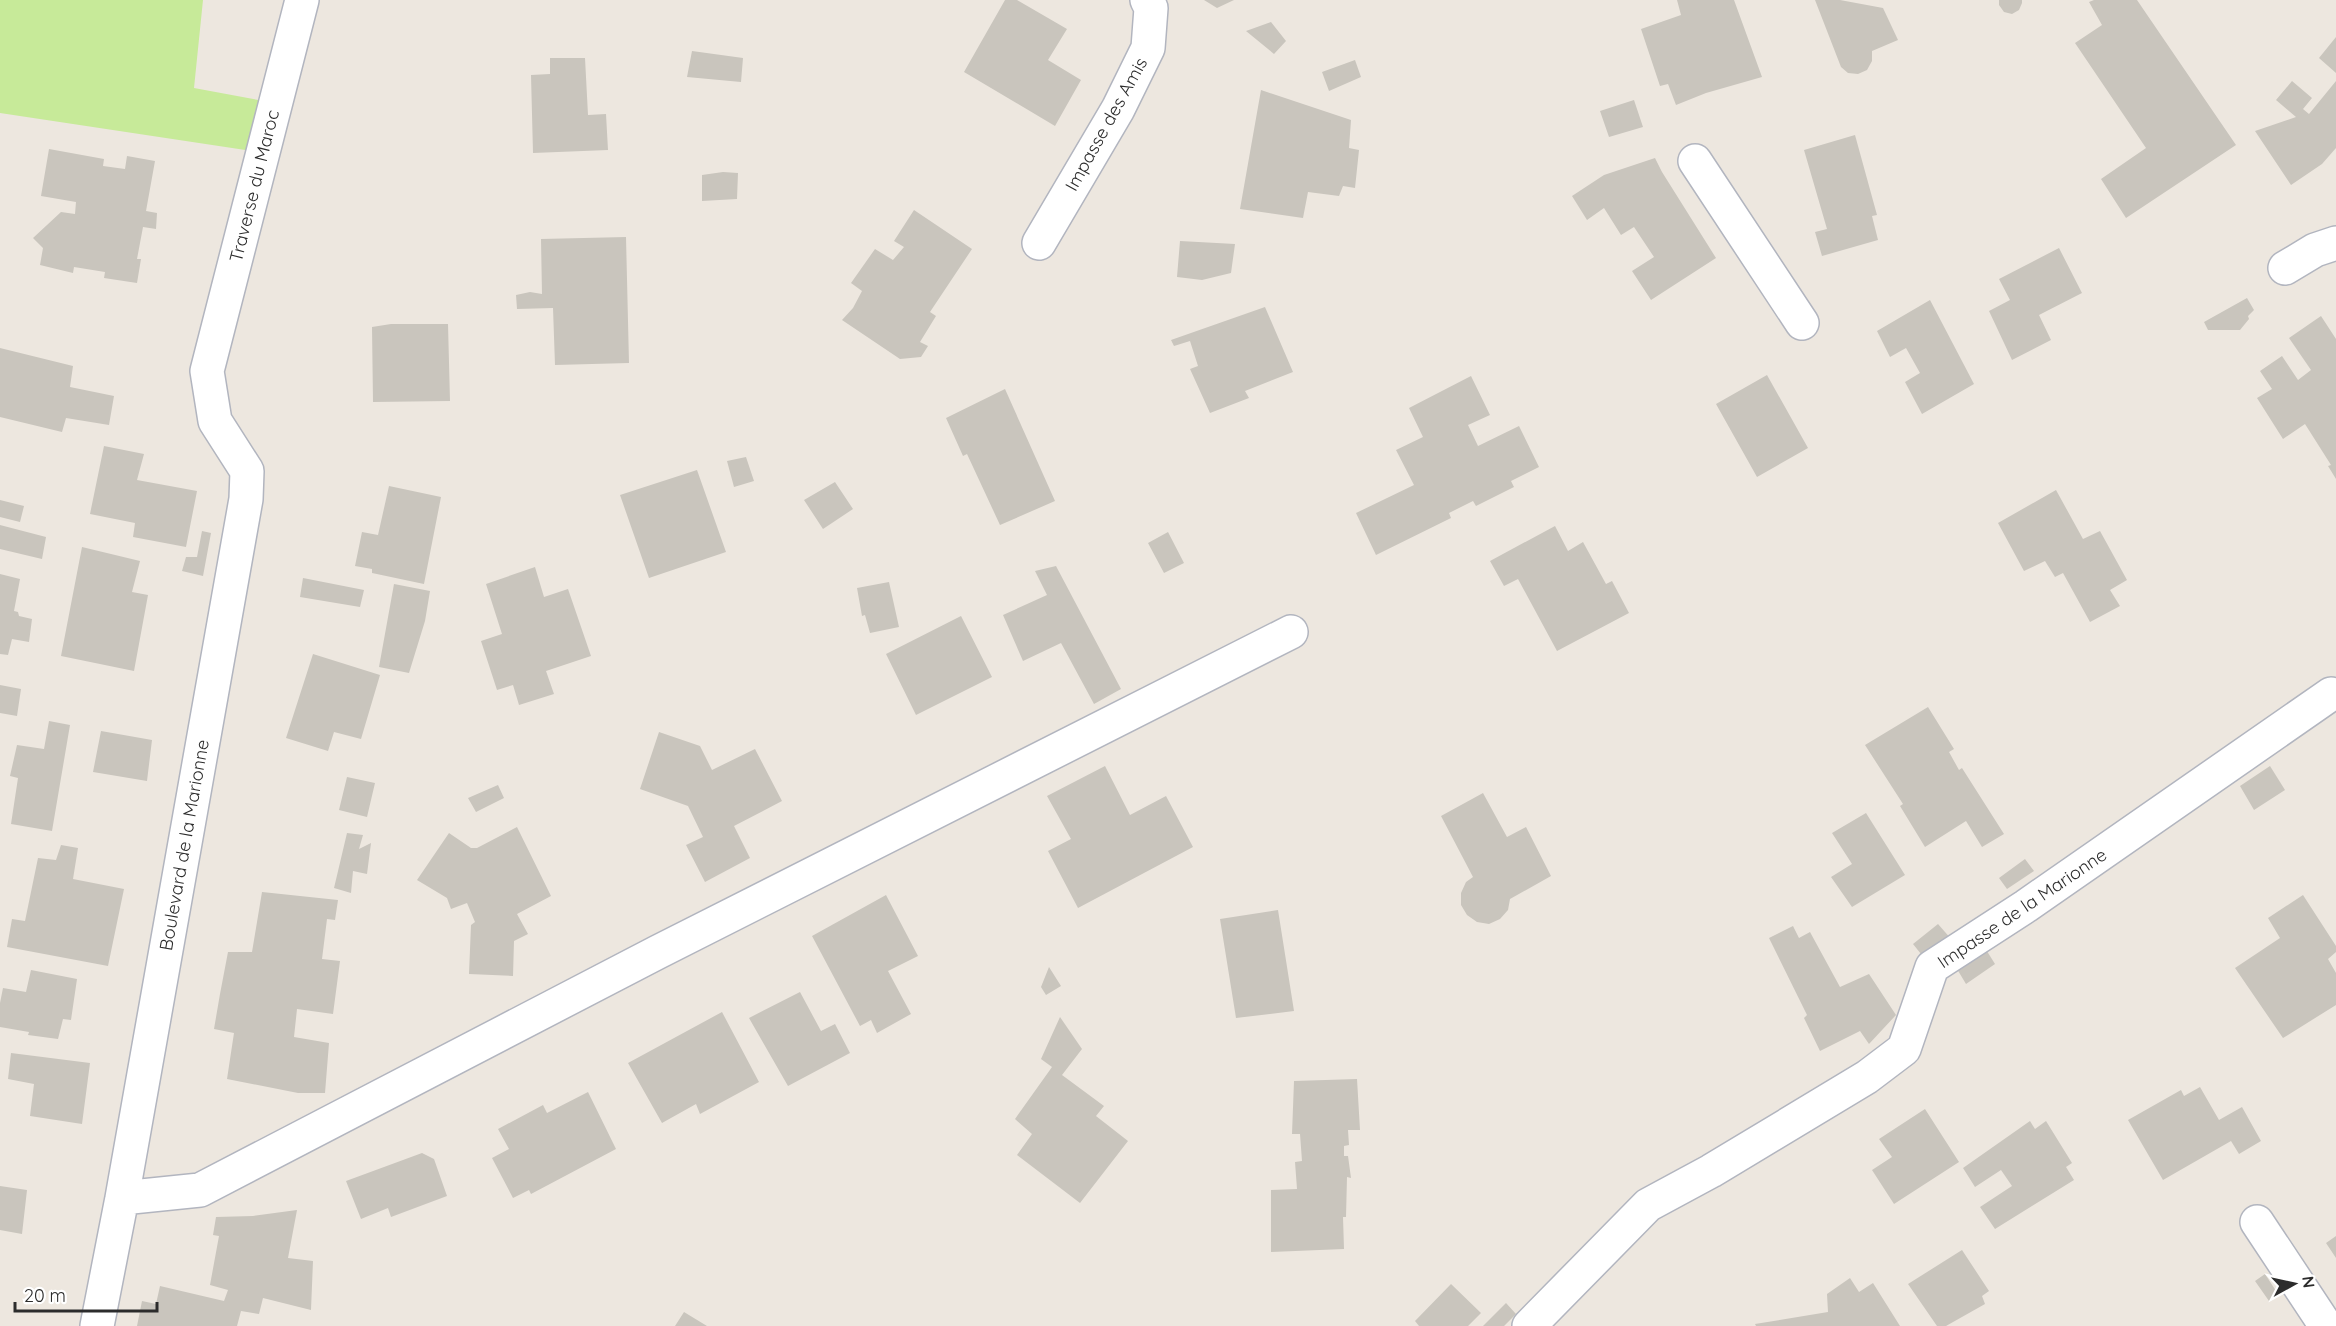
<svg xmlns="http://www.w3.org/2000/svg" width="2336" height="1326" font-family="Quicksand,sans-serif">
  <rect width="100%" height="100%" fill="#ede7df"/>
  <!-- pitch -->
  <path fill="#c7ea99" d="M 0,0 L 203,0 L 194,88 L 264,101 L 252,151 L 0,113 Z"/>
  <!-- building -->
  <path fill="#c9c5bd" d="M 1005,0 L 1017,0 L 1067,29 L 1048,60 L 1081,80 L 1055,126 L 964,72 Z
    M 1204,0 L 1234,0 L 1217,8 Z
    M 1677,0 L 1734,0 L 1762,77 L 1706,93 L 1676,105 L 1668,84 L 1660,86 L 1641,29 L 1681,15 Z
    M 1815,0 L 1840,0 L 1883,8 L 1898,40 L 1872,51 L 1872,61 L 1867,70 L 1858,74 L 1848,73 L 1841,67 Z
    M 1999,0 L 2022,0 L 2022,3 L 2019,10 L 2012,14 L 2004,12 L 1999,5 Z
    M 2094,0 L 2137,0 L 2236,145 L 2126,218 L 2101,179 L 2146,148 L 2075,43 L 2102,25 L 2089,2 Z
    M 1271,22 L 1286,41 L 1274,54 L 1246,31 Z
    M 2336,37 L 2336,73 L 2319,58 Z
    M 692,51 L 743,58 L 741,82 L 687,77 Z
    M 550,58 L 585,58 L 588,115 L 606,114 L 608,150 L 533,153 L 531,75 L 550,74 Z
    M 1355,60 L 1361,77 L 1329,91 L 1322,72 Z
    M 2292,81 L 2312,98 L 2303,109 L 2309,114 L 2336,81 L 2336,148 L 2322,164 L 2291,185 L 2255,131 L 2296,117 L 2276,100 Z
    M 1261,90 L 1351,120 L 1349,148 L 1359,150 L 1355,188 L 1343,186 L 1339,196 L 1308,192 L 1303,218 L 1240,209 Z
    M 1634,100 L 1643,127 L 1609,137 L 1600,111 Z
    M 1855,135 L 1877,215 L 1872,216 L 1878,240 L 1822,256 L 1815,232 L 1827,229 L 1804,150 Z
    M 49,149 L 104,159 L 103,166 L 125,169 L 127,156 L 155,161 L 146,211 L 157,213 L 156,229 L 143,227 L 137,259 L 141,259 L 137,283 L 104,278 L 105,272 L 74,267 L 73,273 L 40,265 L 43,248 L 33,238 L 61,212 L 75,214 L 76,202 L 41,196 Z
    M 1655,158 L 1662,172 L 1716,258 L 1651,300 L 1632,271 L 1654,257 L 1634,227 L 1621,235 L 1604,208 L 1587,220 L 1572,196 L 1604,175 Z
    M 723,172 L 738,173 L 737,199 L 702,201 L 702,175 Z
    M 914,210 L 972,249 L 930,312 L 936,316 L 920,342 L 928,346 L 921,357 L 900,359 L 842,320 L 853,308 L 862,291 L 851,283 L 875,249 L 893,260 L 904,247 L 894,241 Z
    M 626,237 L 629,363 L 555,365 L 553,308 L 517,309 L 516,295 L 530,292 L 542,294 L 541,239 Z
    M 1180,241 L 1235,244 L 1231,273 L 1202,280 L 1177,277 Z
    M 2059,248 L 2082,293 L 2039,315 L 2051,340 L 2012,360 L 1989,311 L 2010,300 L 1999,279 Z
    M 2247,298 L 2254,310 L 2248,316 L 2249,319 L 2240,330 L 2208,330 L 2204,322 Z
    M 1930,300 L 1974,384 L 1922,414 L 1905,382 L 1920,373 L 1906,348 L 1890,357 L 1877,331 Z
    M 1265,307 L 1293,372 L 1245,391 L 1249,398 L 1210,413 L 1190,369 L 1198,366 L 1190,341 L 1174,346 L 1171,340 Z
    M 2321,316 L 2336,339 L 2336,479 L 2328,466 L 2331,465 L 2305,424 L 2283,439 L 2257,398 L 2272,389 L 2260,371 L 2282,356 L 2298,380 L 2311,370 L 2289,338 Z
    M 391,324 L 448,324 L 450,401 L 373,402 L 372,327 Z
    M 0,348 L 73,366 L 70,387 L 114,396 L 109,425 L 66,418 L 62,432 L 0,417 Z
    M 1767,375 L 1808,448 L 1757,477 L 1716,404 Z
    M 1471,376 L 1490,415 L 1468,425 L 1478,446 L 1519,426 L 1539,467 L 1511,481 L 1514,487 L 1476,506 L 1473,501 L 1449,513 L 1451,518 L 1376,555 L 1356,513 L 1414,485 L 1396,450 L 1423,437 L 1409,408 Z
    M 1005,389 L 1055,501 L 1000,525 L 967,454 L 963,456 L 946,418 Z
    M 104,446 L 144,454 L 137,480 L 197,491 L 186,547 L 133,537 L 135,523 L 90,514 Z
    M 746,457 L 754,481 L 734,487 L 727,461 Z
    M 697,470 L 726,552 L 649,578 L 620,495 Z
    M 835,482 L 853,509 L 823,529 L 804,500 Z
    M 389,486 L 441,497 L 424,584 L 372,573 L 372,569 L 355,566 L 362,532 L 378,535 Z
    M 2056,490 L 2083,539 L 2100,531 L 2127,580 L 2110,590 L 2120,606 L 2090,622 L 2063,573 L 2055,577 L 2045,561 L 2024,571 L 1998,523 Z
    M 0,500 L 24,506 L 20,522 L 0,517 Z
    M 0,525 L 46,537 L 42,559 L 0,549 Z
    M 1555,526 L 1568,551 L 1583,542 L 1606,584 L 1612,581 L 1629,613 L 1557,651 L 1518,579 L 1504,586 L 1490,561 Z
    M 202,531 L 211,533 L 203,576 L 182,571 L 186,557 L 197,557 Z
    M 1168,532 L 1184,563 L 1164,573 L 1148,543 Z
    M 82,547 L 140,561 L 132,592 L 148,595 L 134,671 L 61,656 Z
    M 1056,566 L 1121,689 L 1094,704 L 1061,643 L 1023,661 L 1003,615 L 1047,595 L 1035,571 Z
    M 535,567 L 544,597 L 568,589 L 591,656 L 546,671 L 554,694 L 519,705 L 513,685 L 497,690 L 481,641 L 502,634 L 486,584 Z
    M 0,574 L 20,579 L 14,611 L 18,612 L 19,616 L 32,619 L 29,642 L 12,639 L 8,655 L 0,654 Z
    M 303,578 L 364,590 L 360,607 L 300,597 Z
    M 889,582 L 899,627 L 870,633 L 865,615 L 862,616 L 857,588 Z
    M 394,584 L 430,591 L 425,621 L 409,673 L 379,667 Z
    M 961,616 L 992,677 L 916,715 L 886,654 Z
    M 313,654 L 380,675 L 361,739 L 334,732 L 328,751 L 286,738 Z
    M 0,685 L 21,689 L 17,716 L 0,713 Z
    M 1928,707 L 1954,749 L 1949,752 L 1959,770 L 1962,768 L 2004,834 L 1982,847 L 1966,821 L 1925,847 L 1900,806 L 1903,804 L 1865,745 Z
    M 49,721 L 70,725 L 52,831 L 11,824 L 18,778 L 10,776 L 17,745 L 44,749 Z
    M 101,731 L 152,740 L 147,781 L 93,772 Z
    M 659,732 L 700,746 L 712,770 L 755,749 L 782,801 L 734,826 L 750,858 L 705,882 L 686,845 L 703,837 L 688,806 L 640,789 Z
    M 1105,766 L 1130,815 L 1166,796 L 1193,847 L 1078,908 L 1048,851 L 1071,839 L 1047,796 Z
    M 2270,766 L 2285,790 L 2254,810 L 2240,786 Z
    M 347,777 L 375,783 L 367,817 L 339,810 Z
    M 498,785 L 504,798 L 476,812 L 468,798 Z
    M 1483,793 L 1507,837 L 1526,827 L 1551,876 L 1510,899 L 1508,910 L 1500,919 L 1489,924 L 1477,922 L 1467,915 L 1461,905 L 1461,893 L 1466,882 L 1473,877 L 1441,816 Z
    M 1866,813 L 1905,875 L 1852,907 L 1831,877 L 1852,864 L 1832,833 Z
    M 517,827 L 551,896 L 517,914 L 528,934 L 514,941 L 513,976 L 469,974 L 471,925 L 475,922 L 467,903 L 451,909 L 447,898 L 417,880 L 449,833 L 471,848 L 477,848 Z
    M 347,833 L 363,835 L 359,849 L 371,843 L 367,874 L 353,871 L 351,893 L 334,888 Z
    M 61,845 L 78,848 L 73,879 L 124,889 L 108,966 L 7,947 L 12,919 L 25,921 L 38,858 L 56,860 Z
    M 2025,859 L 2034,871 L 2007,889 L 1999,878 Z
    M 262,892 L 338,900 L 335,920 L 327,919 L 322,959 L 340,961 L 333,1014 L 297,1009 L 294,1037 L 329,1043 L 325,1093 L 298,1093 L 227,1079 L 234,1033 L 214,1029 L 220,994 L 228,952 L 252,952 Z
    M 886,895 L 918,956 L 888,971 L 911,1014 L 877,1033 L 871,1020 L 860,1026 L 812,936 Z
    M 2303,895 L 2336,946 L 2336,952 L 2328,959 L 2336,973 L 2336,1005 L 2283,1038 L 2235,968 L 2280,938 L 2268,918 Z
    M 1278,910 L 1294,1011 L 1236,1018 L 1220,919 Z
    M 1938,924 L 1952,940 L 1925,959 L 1913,944 Z
    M 1793,926 L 1799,938 L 1810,932 L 1840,987 L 1869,974 L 1896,1015 L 1869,1044 L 1860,1031 L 1820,1051 L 1804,1018 L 1807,1015 L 1769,938 Z
    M 1985,948 L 1995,964 L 1966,984 L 1957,969 Z
    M 1049,967 L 1061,986 L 1046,995 L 1041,987 Z
    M 31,970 L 77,979 L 71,1020 L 63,1019 L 58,1039 L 28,1035 L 29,1032 L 0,1027 L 0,1003 L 3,988 L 26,992 Z
    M 800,992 L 821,1031 L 835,1024 L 850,1053 L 788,1086 L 749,1018 Z
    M 722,1012 L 759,1082 L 700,1114 L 696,1104 L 662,1123 L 628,1063 Z
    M 1060,1017 L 1082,1049 L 1062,1075 L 1104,1106 L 1096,1116 L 1128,1141 L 1080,1203 L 1017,1155 L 1032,1134 L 1015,1119 L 1052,1067 L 1041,1059 Z
    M 11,1053 L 90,1063 L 82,1124 L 30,1116 L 34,1084 L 8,1079 Z
    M 1357,1079 L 1360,1130 L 1348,1130 L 1349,1145 L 1344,1146 L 1344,1156 L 1348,1156 L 1351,1178 L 1347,1177 L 1346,1217 L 1343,1217 L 1344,1249 L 1271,1252 L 1271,1190 L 1297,1189 L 1295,1162 L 1302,1161 L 1300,1134 L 1292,1134 L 1294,1081 Z
    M 2200,1087 L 2219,1120 L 2242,1107 L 2261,1141 L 2239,1154 L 2231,1141 L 2163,1180 L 2128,1120 L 2181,1090 L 2184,1096 Z
    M 588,1092 L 616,1149 L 531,1194 L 529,1190 L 513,1198 L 492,1158 L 509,1149 L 498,1129 L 543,1105 L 547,1113 Z
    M 1925,1109 L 1959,1162 L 1894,1204 L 1872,1170 L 1892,1157 L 1879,1139 Z
    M 2030,1121 L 2035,1129 L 2046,1121 L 2072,1163 L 2066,1167 L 2074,1180 L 1995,1229 L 1980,1207 L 2012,1186 L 2001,1170 L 1975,1187 L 1963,1168 Z
    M 422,1153 L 434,1159 L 447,1196 L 391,1217 L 388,1208 L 361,1219 L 346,1181 Z
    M 0,1186 L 27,1190 L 22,1234 L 0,1230 Z
    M 297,1210 L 288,1258 L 313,1261 L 311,1310 L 263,1298 L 259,1314 L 241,1311 L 237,1326 L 137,1326 L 142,1301 L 156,1304 L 160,1286 L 224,1301 L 228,1290 L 210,1285 L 219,1236 L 213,1235 L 216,1217 L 253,1216 Z
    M 2336,1236 L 2336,1258 L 2326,1243 Z
    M 1962,1250 L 1989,1291 L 1982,1296 L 1985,1304 L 1946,1326 L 1937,1326 L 1908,1284 Z
    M 2265,1274 L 2278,1294 L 2269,1301 L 2255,1281 Z
    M 1850,1278 L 1859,1292 L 1873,1283 L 1900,1326 L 1756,1326 L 1755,1324 L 1828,1312 L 1827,1294 Z
    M 1451,1284 L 1481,1313 L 1468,1326 L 1419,1326 L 1415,1321 Z
    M 1506,1303 L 1516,1314 L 1504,1326 L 1483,1326 Z
    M 684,1312 L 707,1326 L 675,1326 Z"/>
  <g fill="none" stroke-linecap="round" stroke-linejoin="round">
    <defs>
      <path id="minor" d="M 1695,161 L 1802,323
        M 1039,243 L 1118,109 L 1148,48 L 1151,8 L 1147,0
        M 2285,268 L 2315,250 L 2336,243
        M 122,1198 L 200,1190 L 658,952 L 1291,632
        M 2257,1222 L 2326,1326
        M 97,1326 L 122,1198 L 246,499 L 247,471 L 215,421 L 207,371 L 302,0
        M 1529,1326 L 1648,1205 L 1711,1171 L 1867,1077 L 1904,1049 L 1932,967 L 2026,906 L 2331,694"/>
    </defs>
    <!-- minor casing -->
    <use href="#minor" stroke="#b2b5bf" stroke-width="36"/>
    <!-- minor -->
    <use href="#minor" stroke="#fff" stroke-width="33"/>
  </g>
  <g text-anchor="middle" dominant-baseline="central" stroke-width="4.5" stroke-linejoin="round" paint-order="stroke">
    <!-- street labels -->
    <g font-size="18" fill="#2c2c2c" stroke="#fff">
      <text transform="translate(1106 124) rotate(-61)">Impasse des Amis</text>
      <text transform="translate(254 186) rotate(-76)">Traverse du Maroc</text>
      <text transform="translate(184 845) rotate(-80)">Boulevard de la Marionne</text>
      <text transform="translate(2022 908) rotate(-34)">Impasse de la Marionne</text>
    </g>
  </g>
  <!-- north arrow -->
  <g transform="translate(2294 1284) rotate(82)" stroke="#ffffff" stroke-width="4.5" paint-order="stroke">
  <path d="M0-4.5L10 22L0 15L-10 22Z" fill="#2c2c2c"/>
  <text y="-9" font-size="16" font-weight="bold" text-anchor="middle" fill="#2c2c2c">N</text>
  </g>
  <!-- scale -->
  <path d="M15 1302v9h142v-9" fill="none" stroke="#2c2c2c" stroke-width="3"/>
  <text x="24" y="1302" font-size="18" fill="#2c2c2c" stroke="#ffffff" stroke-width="4.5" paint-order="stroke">20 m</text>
</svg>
